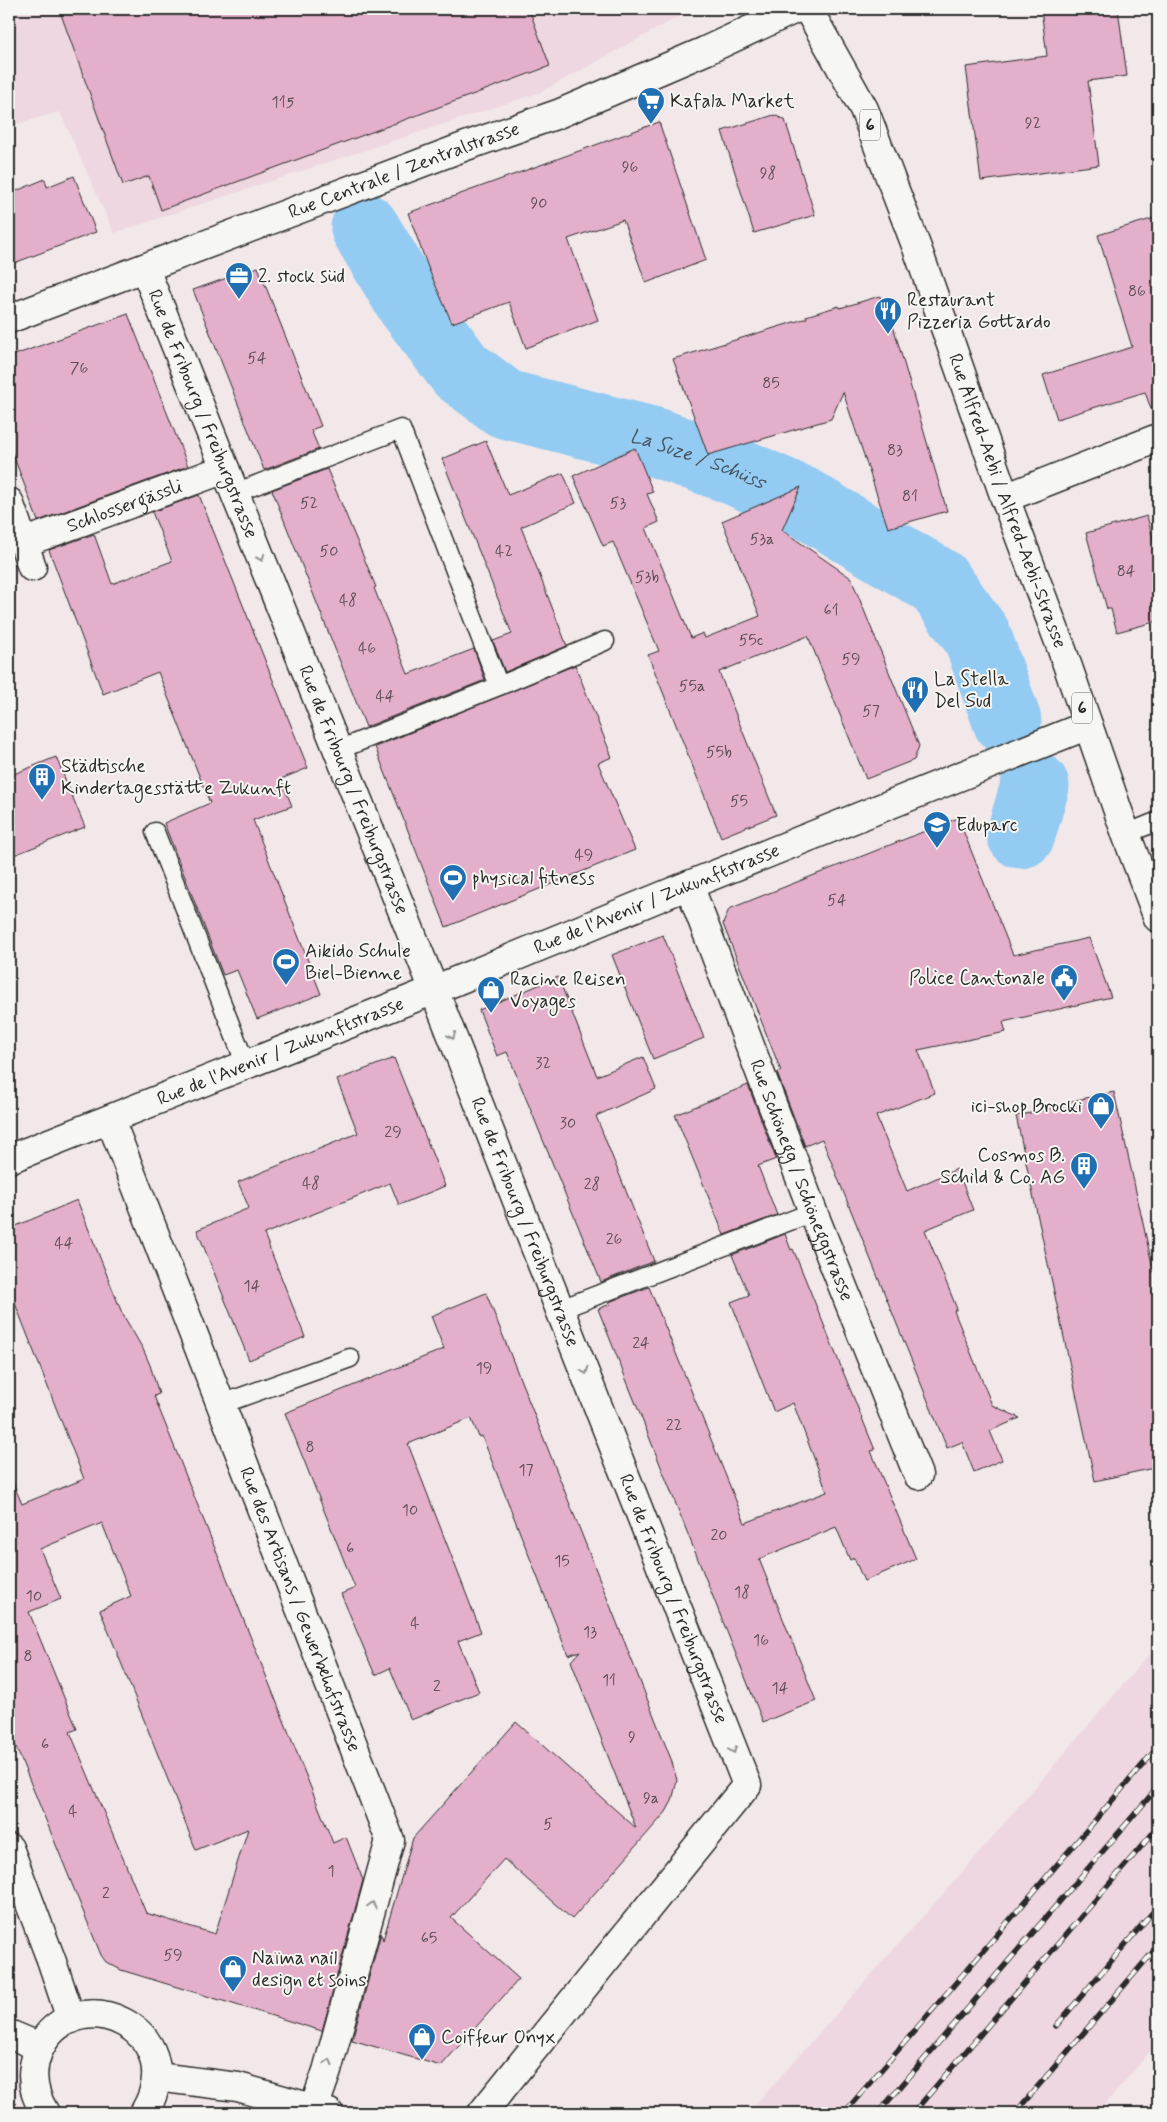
<svg xmlns="http://www.w3.org/2000/svg" width="1167" height="2122" font-family="Mynerve,sans-serif">
  <rect width="100%" height="100%" fill="#f2e8ea"/>
  <filter id="ink" filterUnits="userSpaceOnUse"><feTurbulence type="fractalNoise" baseFrequency=".02" numOctaves="2"/><feDisplacementMap in="SourceGraphic" scale="10" xChannelSelector="R" yChannelSelector="G"/><feConvolveMatrix kernelMatrix="1 2 1 2 8 2 1 2 1" color-interpolation-filters="sRGB"/></filter>
  <g filter="url(#ink)">
    <!-- built -->
    <path fill="#eed7e0" d="M 9,9 L 688,9 L 687,12 L 541,92 L 114,233 L 60,112 L 9,126 Z
      M 1158,1644 L 1158,2042 L 1098,2113 L 748,2113 L 959,1876 Z"/>
    <g fill="none" stroke-linecap="round" stroke-linejoin="round">
      <!-- river -->
      <g stroke="#94cbf2" stroke-width="69">
        <path id="s1" d="M 365,228 L 410,303 L 461,371 L 505,404 L 655,442 L 733,470 L 800,500 L 938,582 L 977,636 L 1007,721"/>
        <path d="M 1021,834 L 1035,786"/>
      </g>
    </g>
    <!-- building -->
    <path fill="#e4afca" stroke="#2b2b2b" fill-rule="evenodd" d="M 59,9 L 529,9 L 550,66 L 161,210 L 149,176 L 123,185 Z
      M 1041,9 L 1118,9 L 1127,76 L 1088,81 L 1099,165 L 981,181 L 966,67 L 1047,56 Z
      M 774,115 L 785,120 L 815,215 L 754,233 L 722,131 Z
      M 659,122 L 706,260 L 646,283 L 623,220 L 568,239 L 598,320 L 526,348 L 509,302 L 452,323 L 429,270 L 408,213 Z
      M 74,176 L 96,232 L 9,265 L 9,194 L 45,179 L 47,187 Z
      M 1158,217 L 1158,408 L 1151,409 L 1145,392 L 1057,419 L 1043,375 L 1132,347 L 1098,235 Z
      M 258,267 L 321,426 L 311,430 L 319,449 L 264,470 L 193,290 Z
      M 880,296 L 884,313 L 889,312 L 947,511 L 888,528 L 843,392 L 831,419 L 708,455 L 673,359 L 807,318 L 806,316 L 839,306 L 840,308 Z
      M 128,314 L 188,466 L 38,521 L 9,444 L 9,357 Z
      M 486,441 L 508,495 L 563,473 L 576,503 L 521,527 L 567,646 L 505,672 L 493,641 L 512,634 L 442,459 Z
      M 635,448 L 653,492 L 647,494 L 659,522 L 646,528 L 691,638 L 703,633 L 705,638 L 760,616 L 722,521 L 801,487 L 782,530 L 851,578 L 919,746 L 914,760 L 866,779 L 808,636 L 719,672 L 776,815 L 721,837 L 648,655 L 659,651 L 613,542 L 603,546 L 573,476 Z
      M 327,469 L 376,587 L 374,588 L 408,674 L 474,649 L 485,680 L 366,727 L 272,490 Z
      M 199,495 L 308,768 L 281,779 L 292,806 L 253,820 L 321,994 L 257,1019 L 237,970 L 223,975 L 164,823 L 210,803 L 158,672 L 103,694 L 49,550 L 94,534 L 112,584 L 172,561 L 152,512 Z
      M 1147,516 L 1158,558 L 1158,621 L 1117,632 L 1111,609 L 1107,609 L 1086,533 Z
      M 575,665 L 612,757 L 598,763 L 635,850 L 446,927 L 375,747 Z
      M 56,757 L 85,827 L 9,857 L 9,776 Z
      M 958,818 L 1013,955 L 1089,938 L 1111,997 L 1003,1022 L 1006,1032 L 918,1050 L 935,1093 L 876,1116 L 907,1191 L 957,1169 L 973,1210 L 925,1230 L 957,1309 L 954,1311 L 992,1405 L 1020,1418 L 990,1431 L 1002,1460 L 974,1472 L 962,1442 L 947,1448 L 822,1139 L 805,1146 L 777,1073 L 781,1071 L 723,924 L 729,909 Z
      M 663,935 L 704,1038 L 653,1059 L 612,955 Z
      M 558,977 L 597,1076 L 643,1057 L 656,1089 L 596,1116 L 654,1261 L 601,1282 L 507,1052 L 497,1056 L 479,1010 Z
      M 394,1058 L 445,1186 L 399,1205 L 390,1183 L 264,1234 L 305,1337 L 249,1360 L 197,1230 L 249,1208 L 238,1182 L 358,1133 L 337,1080 Z
      M 748,1085 L 776,1159 L 758,1166 L 777,1215 L 724,1235 L 675,1115 Z
      M 1114,1092 L 1152,1264 L 1158,1263 L 1158,1467 L 1095,1481 L 1016,1116 L 1067,1105 L 1067,1102 Z
      M 77,1200 L 122,1313 L 143,1349 L 150,1365 L 159,1394 L 154,1396 L 333,1843 L 346,1837 L 363,1880 L 322,2031 L 121,1970 L 106,1962 L 101,1955 L 9,1730 L 9,1474 L 22,1504 L 84,1479 L 9,1288 L 9,1229 ZM 102,1523 L 131,1596 L 100,1610 L 196,1850 L 248,1829 L 215,1934 L 146,1913 L 70,1732 L 77,1729 L 29,1612 L 61,1599 L 40,1549 Z
      M 785,1234 L 791,1250 L 793,1249 L 875,1450 L 871,1451 L 916,1559 L 864,1581 L 854,1558 L 850,1560 L 836,1527 L 759,1559 L 816,1701 L 763,1722 L 598,1309 L 610,1304 L 609,1302 L 649,1287 L 745,1523 L 827,1492 L 793,1403 L 774,1412 L 731,1302 L 749,1295 L 732,1255 Z
      M 486,1293 L 671,1759 L 677,1780 L 672,1801 L 666,1812 L 572,1919 L 504,1859 L 451,1918 L 519,1979 L 441,2066 L 352,2040 L 381,1933 L 383,1940 L 413,1838 L 516,1722 L 636,1828 L 571,1661 L 580,1651 L 568,1655 L 482,1436 L 479,1437 L 471,1418 L 408,1444 L 481,1632 L 458,1641 L 479,1692 L 411,1720 L 390,1668 L 375,1675 L 350,1615 L 341,1594 L 355,1588 L 285,1413 L 444,1349 L 431,1316 Z"/>
    <g fill="none" stroke-linecap="round" stroke-linejoin="round">
      <defs>
        <path id="service" d="M 235,493 L 401,429 L 499,686 L 338,750
          M 499,686 L 605,641
          M 155,832 L 246,1065
          M 1126,834 L 1158,821
          M 561,1309 L 813,1212
          M 219,1405 L 350,1358"/>
        <g id="minor">
          <path id="s2" d="M 145,269 L 434,990 L 747,1785 L 482,2113"/>
          <path d="M 1005,498 L 1158,438"/>
          <path d="M 9,502 L 32,567"/>
          <path id="s3" d="M 23,543 L 225,469"/>
          <path id="s4" d="M 689,885 L 813,1212 L 918,1475"/>
          <path id="s5" d="M 110,1119 L 390,1840 L 327,2071 L 314,2108"/>
          <path id="s6" d="M 9,1159 L 434,990 L 689,885 L 1088,725"/>
        </g>
        <path id="tertiary" d="M 9,1848 L 52,1962 L 71,2019"/>
        <g id="secondary">
          <path id="s7" d="M 9,319 L 466,146 L 558,114 L 705,51 L 795,9"/>
          <path d="M 9,2034 L 40,2047"/>
          <path d="M 157,2077 L 238,2087 L 329,2113"/>
          <path d="M 45,2113 C 33,2094 29,2074 38,2052 C 71,1974 195,2029 144,2113"/>
        </g>
        <g id="primary">
          <path id="s8" d="M 808,9 L 864,109 L 917,248 L 1005,498 L 1061,647 L 1126,834 L 1158,918"/>
        </g>
      </defs>
      <!-- service casing -->
      <use href="#service" stroke="#2b2b2b" stroke-width="21"/>
      <!-- minor casing -->
      <use href="#minor" stroke="#2b2b2b" stroke-width="31"/>
      <!-- tertiary casing -->
      <use href="#tertiary" stroke="#2b2b2b" stroke-width="31"/>
      <!-- secondary casing -->
      <use href="#secondary" stroke="#2b2b2b" stroke-width="31"/>
      <!-- primary casing -->
      <use href="#primary" stroke="#2b2b2b" stroke-width="31"/>
      <!-- service -->
      <use href="#service" stroke="#f6f6f2" stroke-width="18"/>
      <!-- minor -->
      <use href="#minor" stroke="#f6f6f2" stroke-width="28"/>
      <!-- tertiary -->
      <use href="#tertiary" stroke="#f6f6f2" stroke-width="28"/>
      <!-- secondary -->
      <use href="#secondary" stroke="#f6f6f2" stroke-width="28"/>
      <!-- primary -->
      <use href="#primary" stroke="#f6f6f2" stroke-width="28"/>
      <defs>
        <path id="rail" d="M 1056,2026 L 1158,1906
          M 844,2113 L 1158,1747
          M 878,2113 L 1158,1787
          M 913,2113 L 1158,1827
          M 1015,2113 L 1158,1946"/>
      </defs>
      <!-- rail casing -->
      <use href="#rail" stroke="#2b2b2b" stroke-width="5.5"/>
      <!-- rail -->
      <use href="#rail" stroke="#f6f6f2" stroke-width="4" stroke-dasharray="11" stroke-linecap="butt"/>
    </g>
    <!-- one-way arrows -->
    <defs><path id="oneway-chevron" d="M-2-3.5L2.5 0L-2 3.5" fill="none" stroke-width="1.6" stroke-linecap="round" stroke-linejoin="round" transform="scale(1.25)"/></defs>
    <g stroke="#90908e">
      <use href="#oneway-chevron" transform="translate(261 558) rotate(68)"/>
      <use href="#oneway-chevron" transform="translate(452 1036) rotate(68)"/>
      <use href="#oneway-chevron" transform="translate(585 1371) rotate(69)"/>
      <use href="#oneway-chevron" transform="translate(733 1750) rotate(69)"/>
      <use href="#oneway-chevron" transform="translate(372 1905) rotate(-75)"/>
      <use href="#oneway-chevron" transform="translate(329 2062) rotate(-75)"/>
    </g>
  </g>
  <!-- icons -->
  <defs>
    <symbol id="supermarket-pin" viewBox="-11 -11 22 30"><path d="M0 17L-7.5 6A9.5 9.5 0 1 1 7.5 6Z" fill="#1f6fb2" stroke="#f6f6f2"/><path d="M-6-5.5h2.5l.6 2H6L4.5 2H-2.5L-4.4-4H-6ZM-1.5 3.2a1.3 1.3 0 1 0 .1 0ZM3 3.2a1.3 1.3 0 1 0 .1 0Z" fill="#fff"/></symbol>
    <symbol id="office-pin" viewBox="-11 -11 22 30"><path d="M0 17L-7.5 6A9.5 9.5 0 1 1 7.5 6Z" fill="#1f6fb2" stroke="#f6f6f2"/><path d="M-6-3h4V-5.5h4V-3h4V5H-6ZM-1-4.5V-3h2v-1.5ZM-6 0V1H6V0Z" fill="#fff"/></symbol>
    <symbol id="restaurant-pin" viewBox="-11 -11 22 30"><path d="M0 17L-7.5 6A9.5 9.5 0 1 1 7.5 6Z" fill="#1f6fb2" stroke="#f6f6f2"/><path d="M-5-6h1v4h1v-4h1v4h1v-4h1v5L-1.5 .5V6h-2V.5L-5-1ZM5-6V6H3V1.5H1.5Q1.5-4 5-6Z" fill="#fff"/></symbol>
    <symbol id="building-pin" viewBox="-11 -11 22 30"><path d="M0 17L-7.5 6A9.5 9.5 0 1 1 7.5 6Z" fill="#1f6fb2" stroke="#f6f6f2"/><path d="M-4-6H4V6H1V3H-1V6H-4ZM-2.5-4.3h1.7v1.8h-1.7ZM.8-4.3h1.7v1.8H.8ZM-2.5-1h1.7V.8h-1.7ZM.8-1h1.7V.8H.8Z" fill="#fff"/></symbol>
    <symbol id="school-pin" viewBox="-11 -11 22 30"><path d="M0 17L-7.5 6A9.5 9.5 0 1 1 7.5 6Z" fill="#1f6fb2" stroke="#f6f6f2"/><path d="M0-5L7-2L0 1L-7-2ZM-4 1L0 2.5L4 1V4Q0 6-4 4Z" fill="#fff"/></symbol>
    <symbol id="stadium-pin" viewBox="-11 -11 22 30"><path d="M0 17L-7.5 6A9.5 9.5 0 1 1 7.5 6Z" fill="#1f6fb2" stroke="#f6f6f2"/><path d="M0-5a6.5 5 0 1 0 0 10a6.5 5 0 1 0 0-10ZM-3.5-1.8h7v3.6h-7Z" fill="#fff"/></symbol>
    <symbol id="civic-pin" viewBox="-11 -11 22 30"><path d="M0 17L-7.5 6A9.5 9.5 0 1 1 7.5 6Z" fill="#1f6fb2" stroke="#f6f6f2"/><path d="M-.6-6.5H3V-4.5H.6V-3L4-1V1h2V6H-6V1h2V-1L-.6-3ZM-1.2 2.5V6h2.4V2.5Z" fill="#fff"/></symbol>
    <symbol id="shop-pin" viewBox="-11 -11 22 30"><path d="M0 17L-7.5 6A9.5 9.5 0 1 1 7.5 6Z" fill="#1f6fb2" stroke="#f6f6f2"/><path d="M-5-2.5h2.3a2.7 3.5 0 0 1 5.4 0H5L5.5 6h-11ZM-1.5-2.5h3a1.5 2.3 0 0 0-3 0Z" fill="#fff"/></symbol>
  </defs>
  <g fill-rule="evenodd">
    <use href="#supermarket-pin" x="635" y="85" width="32" height="43"/>
    <use href="#office-pin" x="223" y="260" width="32" height="43"/>
    <use href="#restaurant-pin" x="872" y="295" width="32" height="43"/>
    <use href="#restaurant-pin" x="899" y="674" width="32" height="43"/>
    <use href="#building-pin" x="26" y="761" width="32" height="43"/>
    <use href="#school-pin" x="921" y="809" width="32" height="43"/>
    <use href="#stadium-pin" x="437" y="862" width="32" height="43"/>
    <use href="#stadium-pin" x="270" y="946" width="32" height="43"/>
    <use href="#civic-pin" x="1048" y="962" width="32" height="43"/>
    <use href="#shop-pin" x="475" y="974" width="32" height="43"/>
    <use href="#shop-pin" x="1085" y="1090" width="32" height="43"/>
    <use href="#building-pin" x="1068" y="1150" width="32" height="43"/>
    <use href="#shop-pin" x="217" y="1953" width="32" height="43"/>
    <use href="#shop-pin" x="406" y="2021" width="32" height="43"/>
  </g>
  <g text-anchor="middle" dominant-baseline="central" stroke-width="4" stroke-linejoin="round" paint-order="stroke">
    <!-- number labels -->
    <g font-size="16" fill="#594c53">
      <text x="283" y="102">115</text>
      <text x="1033" y="123">92</text>
      <text x="630" y="167">96</text>
      <text x="768" y="173">98</text>
      <text x="539" y="203">90</text>
      <text x="1137" y="291">86</text>
      <text x="257" y="358">54</text>
      <text x="79" y="368">76</text>
      <text x="771" y="383">85</text>
      <text x="895" y="450">83</text>
      <text x="910" y="496">81</text>
      <text x="309" y="503">52</text>
      <text x="618" y="503">53</text>
      <text x="762" y="539">53a</text>
      <text x="329" y="551">50</text>
      <text x="504" y="551">42</text>
      <text x="1126" y="571">84</text>
      <text x="647" y="577">53b</text>
      <text x="348" y="600">48</text>
      <text x="831" y="610">61</text>
      <text x="751" y="640">55c</text>
      <text x="367" y="648">46</text>
      <text x="851" y="659">59</text>
      <text x="692" y="686">55a</text>
      <text x="385" y="696">44</text>
      <text x="871" y="711">57</text>
      <text x="719" y="752">55b</text>
      <text x="739" y="801">55</text>
      <text x="584" y="855">49</text>
      <text x="837" y="900">54</text>
      <text x="543" y="1063">32</text>
      <text x="568" y="1123">30</text>
      <text x="393" y="1132">29</text>
      <text x="311" y="1183">48</text>
      <text x="592" y="1184">28</text>
      <text x="614" y="1239">26</text>
      <text x="64" y="1243">44</text>
      <text x="252" y="1286">14</text>
      <text x="641" y="1343">24</text>
      <text x="484" y="1368">19</text>
      <text x="674" y="1425">22</text>
      <text x="310" y="1447">8</text>
      <text x="526" y="1470">17</text>
      <text x="410" y="1510">10</text>
      <text x="719" y="1535">20</text>
      <text x="350" y="1548">6</text>
      <text x="562" y="1561">15</text>
      <text x="742" y="1592">18</text>
      <text x="34" y="1596">10</text>
      <text x="415" y="1623">4</text>
      <text x="590" y="1632">13</text>
      <text x="761" y="1640">16</text>
      <text x="28" y="1656">8</text>
      <text x="609" y="1680">11</text>
      <text x="437" y="1686">2</text>
      <text x="780" y="1688">14</text>
      <text x="632" y="1737">9</text>
      <text x="45" y="1744">6</text>
      <text x="651" y="1798">9a</text>
      <text x="73" y="1811">4</text>
      <text x="548" y="1824">5</text>
      <text x="331" y="1871">1</text>
      <text x="106" y="1893">2</text>
      <text x="429" y="1938">65</text>
      <text x="173" y="1955">59</text>
    </g>
    <!-- shield labels -->
    <g fill="#f6f6f2" stroke="#686867" stroke-width="1">
      <rect x="860" y="109.5" width="20" height="31" rx="4"/>
      <rect x="1072" y="692.5" width="20" height="31" rx="4"/>
    </g>
    <g font-size="18" font-weight="bold" fill="#2b2b2b">
      <text x="870" y="125">6</text>
      <text x="1082" y="708">6</text>
    </g>
    <!-- poi labels -->
    <g font-size="19" fill="#2b2b2b" stroke="#f6f6f2" text-anchor="start">
      <text x="670" y="101">Kafala Market</text>
      <text x="258" y="276">2. stock süd</text>
      <text x="907" y="300">Restaurant<tspan x="907" dy="22">Pizzeria Gottardo</tspan></text>
      <text x="934" y="679">La Stella<tspan x="934" dy="22">Del Sud</tspan></text>
      <text x="61" y="766">Städtische<tspan x="61" dy="22">Kindertagesstätte Zukunft</tspan></text>
      <text x="956" y="825">Eduparc</text>
      <text x="472" y="878">physical fitness</text>
      <text x="305" y="951">Aikido Schule<tspan x="305" dy="22">Biel-Bienne</tspan></text>
      <text x="1045" y="978" text-anchor="end">Police Cantonale</text>
      <text x="510" y="979">Racine Reisen<tspan x="510" dy="22">Voyages</tspan></text>
      <text x="1082" y="1106" text-anchor="end">ici-shop Brocki</text>
      <text x="1065" y="1155" text-anchor="end">Cosmos B.<tspan x="1065" dy="22">Schild &amp; Co. AG</tspan></text>
      <text x="252" y="1958">Naïma nail<tspan x="252" dy="22">design et soins</tspan></text>
      <text x="441" y="2037">Coiffeur Onyx</text>
    </g>
    <!-- street labels -->
    <g font-size="19" fill="#2b2b2b" stroke="#f6f6f2">
      <text stroke="none"><textPath href="#s7" startOffset="422">Rue Centrale / Zentralstrasse</textPath></text>
      <text stroke="none"><textPath href="#s2" startOffset="156">Rue de Fribourg / Freiburgstrasse</textPath></text>
      <text stroke="none"><textPath href="#s8" startOffset="532">Rue Alfred-Aebi / Alfred-Aebi-Strasse</textPath></text>
      <text stroke="none"><textPath href="#s3" startOffset="108">Schlossergässli</textPath></text>
      <text stroke="none"><textPath href="#s2" startOffset="561">Rue de Fribourg / Freiburgstrasse</textPath></text>
      <text stroke="none"><textPath href="#s6" startOffset="698">Rue de l'Avenir / Zukunftstrasse</textPath></text>
      <text stroke="none"><textPath href="#s6" startOffset="292">Rue de l'Avenir / Zukunftstrasse</textPath></text>
      <text stroke="none"><textPath href="#s4" startOffset="316">Rue Schönegg / Schöneggstrasse</textPath></text>
      <text stroke="none"><textPath href="#s2" startOffset="1026">Rue de Fribourg / Freiburgstrasse</textPath></text>
      <text stroke="none"><textPath href="#s2" startOffset="1431">Rue de Fribourg / Freiburgstrasse</textPath></text>
      <text stroke="none"><textPath href="#s5" startOffset="526">Rue des Artisans / Gewerbehofstrasse</textPath></text>
    </g>
    <!-- water labels -->
    <g font-size="20" font-style="italic" fill="#45535d" stroke="#f6f6f2">
      <text stroke="none"><textPath href="#s1" startOffset="428">La Suze / Schüss</textPath></text>
    </g>
  </g>
  <!-- margin -->
  <rect width="1167" height="2122" fill="none" stroke="#f6f6f2" stroke-width="30"/>
  <rect x="15" y="15" width="1137" height="2092" fill="none" stroke="#2b2b2b" stroke-width="2" filter="url(#ink)"/>
</svg>
